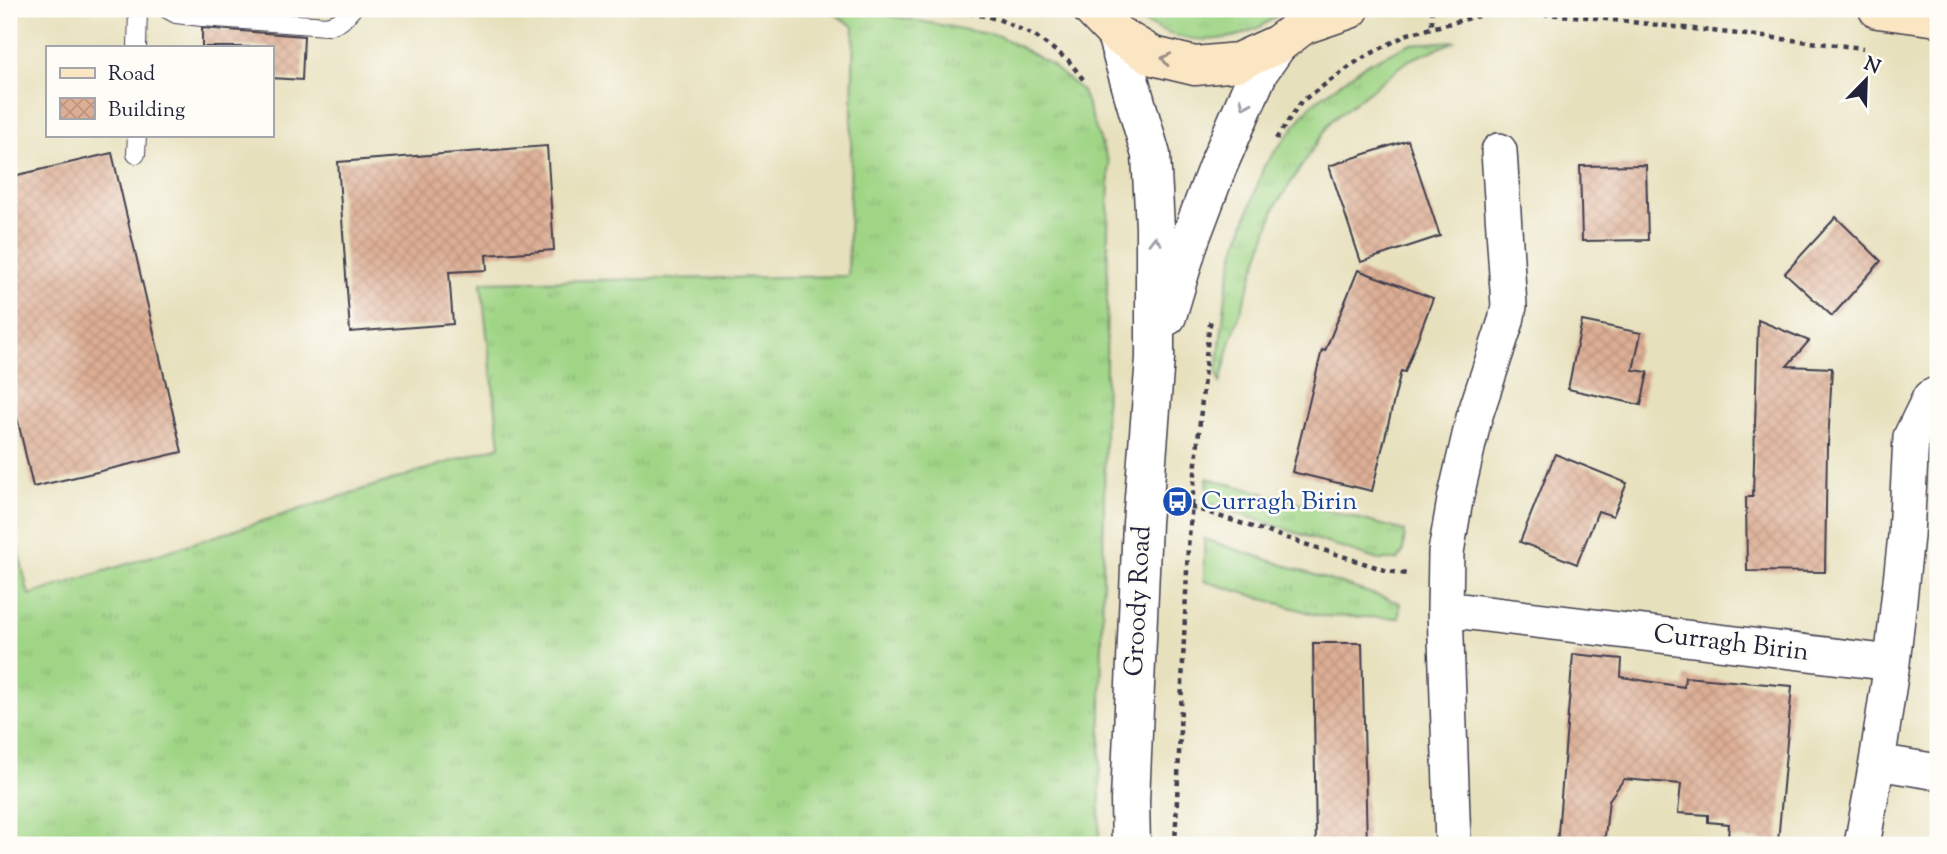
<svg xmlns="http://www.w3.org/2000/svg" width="1947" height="854" font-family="'Sorts Mill Goudy',serif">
  <defs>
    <pattern id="grass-tufts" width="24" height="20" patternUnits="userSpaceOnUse" patternTransform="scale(1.75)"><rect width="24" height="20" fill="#a0d586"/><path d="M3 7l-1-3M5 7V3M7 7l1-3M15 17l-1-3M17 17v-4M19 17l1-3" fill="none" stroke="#8ab775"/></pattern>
    <pattern id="building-cross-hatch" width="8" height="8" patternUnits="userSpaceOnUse" patternTransform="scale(1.75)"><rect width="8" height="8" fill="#ddae94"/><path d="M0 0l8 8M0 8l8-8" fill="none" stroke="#bd9580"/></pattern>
  </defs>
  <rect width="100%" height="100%" fill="#fdfcf7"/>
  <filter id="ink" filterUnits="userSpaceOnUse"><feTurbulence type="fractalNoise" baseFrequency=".0143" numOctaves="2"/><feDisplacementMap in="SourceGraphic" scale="14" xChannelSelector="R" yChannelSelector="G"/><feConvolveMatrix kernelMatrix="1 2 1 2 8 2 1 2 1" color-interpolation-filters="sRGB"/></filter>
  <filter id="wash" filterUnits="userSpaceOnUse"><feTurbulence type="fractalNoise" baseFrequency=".00686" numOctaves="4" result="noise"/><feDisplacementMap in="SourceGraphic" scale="28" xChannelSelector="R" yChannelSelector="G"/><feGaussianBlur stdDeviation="1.57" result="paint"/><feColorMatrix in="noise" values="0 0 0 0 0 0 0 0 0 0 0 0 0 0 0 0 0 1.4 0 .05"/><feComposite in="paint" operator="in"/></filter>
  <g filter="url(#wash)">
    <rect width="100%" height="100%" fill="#e7e0bc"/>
    <!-- grass -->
    <path fill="url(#grass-tufts)" stroke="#617c60" stroke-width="2" d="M 827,9 L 855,9 L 999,36 L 1049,63 L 1082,91 L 1109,164 L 1099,845 L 9,845 L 9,513 L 29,595 L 500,446 L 481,282 L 848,276 L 854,27 Z
      M 1126,9 L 1125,9 L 1284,9 C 1248,44 1191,49 1148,24 C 1140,20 1132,16 1126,9 Z
      M 1456,41 L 1409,60 L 1331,121 L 1275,207 L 1230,344 L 1220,384 L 1217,371 L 1227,287 L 1235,251 L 1264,166 L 1311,105 L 1366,64 L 1409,44 Z
      M 1207,478 L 1405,531 L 1403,552 L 1397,560 L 1378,560 L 1207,503 Z
      M 1204,539 L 1400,603 L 1399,618 L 1320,616 L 1204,581 Z"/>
    <g id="blocks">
      <!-- building -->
      <path fill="url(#building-cross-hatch)" d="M 202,28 L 304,36 L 302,80 L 271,78 L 271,47 L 202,47 Z
        M 1408,140 L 1440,236 L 1361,262 L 1329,166 Z
        M 547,146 L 554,250 L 486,255 L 487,270 L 449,272 L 453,324 L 350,332 L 338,162 Z
        M 112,153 L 182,452 L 33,487 L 9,382 L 9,177 Z
        M 1646,165 L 1648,240 L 1582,241 L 1580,166 Z
        M 1836,217 L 1881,261 L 1832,316 L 1785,273 Z
        M 1358,270 L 1433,298 L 1405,372 L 1401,371 L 1372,491 L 1292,472 L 1322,350 L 1325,351 Z
        M 1758,320 L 1809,341 L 1787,366 L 1832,368 L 1828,445 L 1827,445 L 1825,572 L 1747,571 L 1746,497 L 1753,497 Z
        M 1582,321 L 1641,333 L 1633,370 L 1648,372 L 1641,405 L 1568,389 Z
        M 1555,454 L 1627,483 L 1613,516 L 1598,511 L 1577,564 L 1520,542 Z
        M 1313,643 L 1362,643 L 1367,845 L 1316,845 Z
        M 1573,654 L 1622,659 L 1621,677 L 1684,687 L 1685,677 L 1792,686 L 1778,842 L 1728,838 L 1729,824 L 1708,822 L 1708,815 L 1678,813 L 1681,784 L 1624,779 L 1609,800 L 1604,845 L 1557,845 Z"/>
    </g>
  </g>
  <g filter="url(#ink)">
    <use href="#blocks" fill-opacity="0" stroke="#403e4e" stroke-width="2"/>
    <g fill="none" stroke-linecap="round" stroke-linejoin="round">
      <defs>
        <path id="service" d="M 167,9 L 176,14 L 202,17 L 327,26 L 341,21 L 352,9
          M 137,47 L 138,9
          M 136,154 L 137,135"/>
        <path id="minor" d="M 1445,609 L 1446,552 L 1455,500 L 1474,418 L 1506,321 L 1509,306 L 1499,151
          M 1877,762 L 1938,772
          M 1453,845 L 1445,609 L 1892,663
          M 1862,845 L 1877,762 L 1892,663 L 1906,536 L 1911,437 L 1930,398 L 1938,394"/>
        <path id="tertiary" d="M 1116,34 L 1151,155 L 1155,227 L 1155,358 L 1142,523 L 1130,801 L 1131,845
          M 1167,316 L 1189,242 L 1217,168 L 1259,71 L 1278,44"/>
        <path id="secondary" d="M 1092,9 L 1116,34 L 1153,56 L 1195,66 L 1238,62 L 1278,44 L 1303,25 L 1314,9
          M 1878,9 L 1938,17
          M 1303,25 L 1350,9"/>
      </defs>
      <!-- service casing -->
      <use href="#service" stroke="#403e4e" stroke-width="20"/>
      <!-- minor casing -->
      <use href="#minor" stroke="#403e4e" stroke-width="38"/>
      <!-- tertiary casing -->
      <use href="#tertiary" stroke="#403e4e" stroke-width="41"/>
      <!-- secondary casing -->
      <use href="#secondary" stroke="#403e4e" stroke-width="41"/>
      <!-- path -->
      <path stroke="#403e4e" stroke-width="4.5" stroke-dasharray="5 5" stroke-linecap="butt" d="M 950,9 L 998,19 L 1035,36 L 1068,60 L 1086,83
        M 1432,9 L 1432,27
        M 1276,139 L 1302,101 L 1359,60 L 1408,34 L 1498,11 L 1587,17 L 1863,48
        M 1191,507 L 1388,571 L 1407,574
        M 1175,845 L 1188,547 L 1208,336 L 1211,319"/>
      <!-- service -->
      <use href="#service" stroke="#fff" stroke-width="18"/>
      <!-- minor -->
      <use href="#minor" stroke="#fff" stroke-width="35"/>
      <!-- tertiary -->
      <use href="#tertiary" stroke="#fff" stroke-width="38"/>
      <!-- secondary -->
      <use href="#secondary" stroke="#fbe6c4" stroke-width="38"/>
    </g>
    <!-- one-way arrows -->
    <defs><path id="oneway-chevron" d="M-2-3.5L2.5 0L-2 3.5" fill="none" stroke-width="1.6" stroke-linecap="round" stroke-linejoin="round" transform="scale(1.75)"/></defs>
    <use stroke="#998e86" href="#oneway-chevron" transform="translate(1166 59) rotate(-167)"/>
    <g stroke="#9c9ca7">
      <use href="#oneway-chevron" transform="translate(1245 104) rotate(113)"/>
      <use href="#oneway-chevron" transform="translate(1155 241) rotate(-90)"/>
    </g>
  </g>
  <!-- icons -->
  <defs>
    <symbol id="bus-disc" viewBox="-11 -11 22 22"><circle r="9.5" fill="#1a4fb4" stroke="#fdfcf7"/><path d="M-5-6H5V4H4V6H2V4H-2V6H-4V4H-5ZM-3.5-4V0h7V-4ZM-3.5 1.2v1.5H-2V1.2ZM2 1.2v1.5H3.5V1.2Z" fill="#fff"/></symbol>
  </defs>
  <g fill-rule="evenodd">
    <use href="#bus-disc" x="1160" y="484" width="35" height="35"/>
  </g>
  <g text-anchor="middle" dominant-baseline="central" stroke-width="5" stroke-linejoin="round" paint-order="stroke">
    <!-- transit labels -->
    <g font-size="26" fill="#164399" stroke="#fdfcf7" text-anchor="start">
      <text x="1201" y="502">Curragh Birin</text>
    </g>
    <!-- street labels -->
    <g font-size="26" fill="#22223b" stroke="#fdfcf7">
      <text transform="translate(1139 601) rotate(-87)">Groody Road</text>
      <text transform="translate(1731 644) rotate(7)">Curragh Birin</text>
    </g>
  </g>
  <!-- margin -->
  <rect width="1947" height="854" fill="none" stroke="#fdfcf7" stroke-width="35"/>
  <!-- legend -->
  <rect x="46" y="46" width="228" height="91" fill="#fdfcf7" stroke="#a5a5ac" stroke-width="2"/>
  <rect x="60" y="68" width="35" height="10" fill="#fbe6c4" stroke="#a5a5ac" stroke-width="2"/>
  <text x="108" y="80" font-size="21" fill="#22223b">Road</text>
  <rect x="60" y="98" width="35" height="21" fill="url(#building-cross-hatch)" stroke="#a5a5ac" stroke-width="2"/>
  <text x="108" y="116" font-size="21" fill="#22223b">Building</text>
  <!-- north arrow -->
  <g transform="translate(1866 80) rotate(23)" stroke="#fdfcf7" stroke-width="5" paint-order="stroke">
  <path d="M0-5L12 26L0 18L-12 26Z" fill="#22223b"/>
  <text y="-10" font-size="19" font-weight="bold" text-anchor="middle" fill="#22223b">N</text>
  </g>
</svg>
